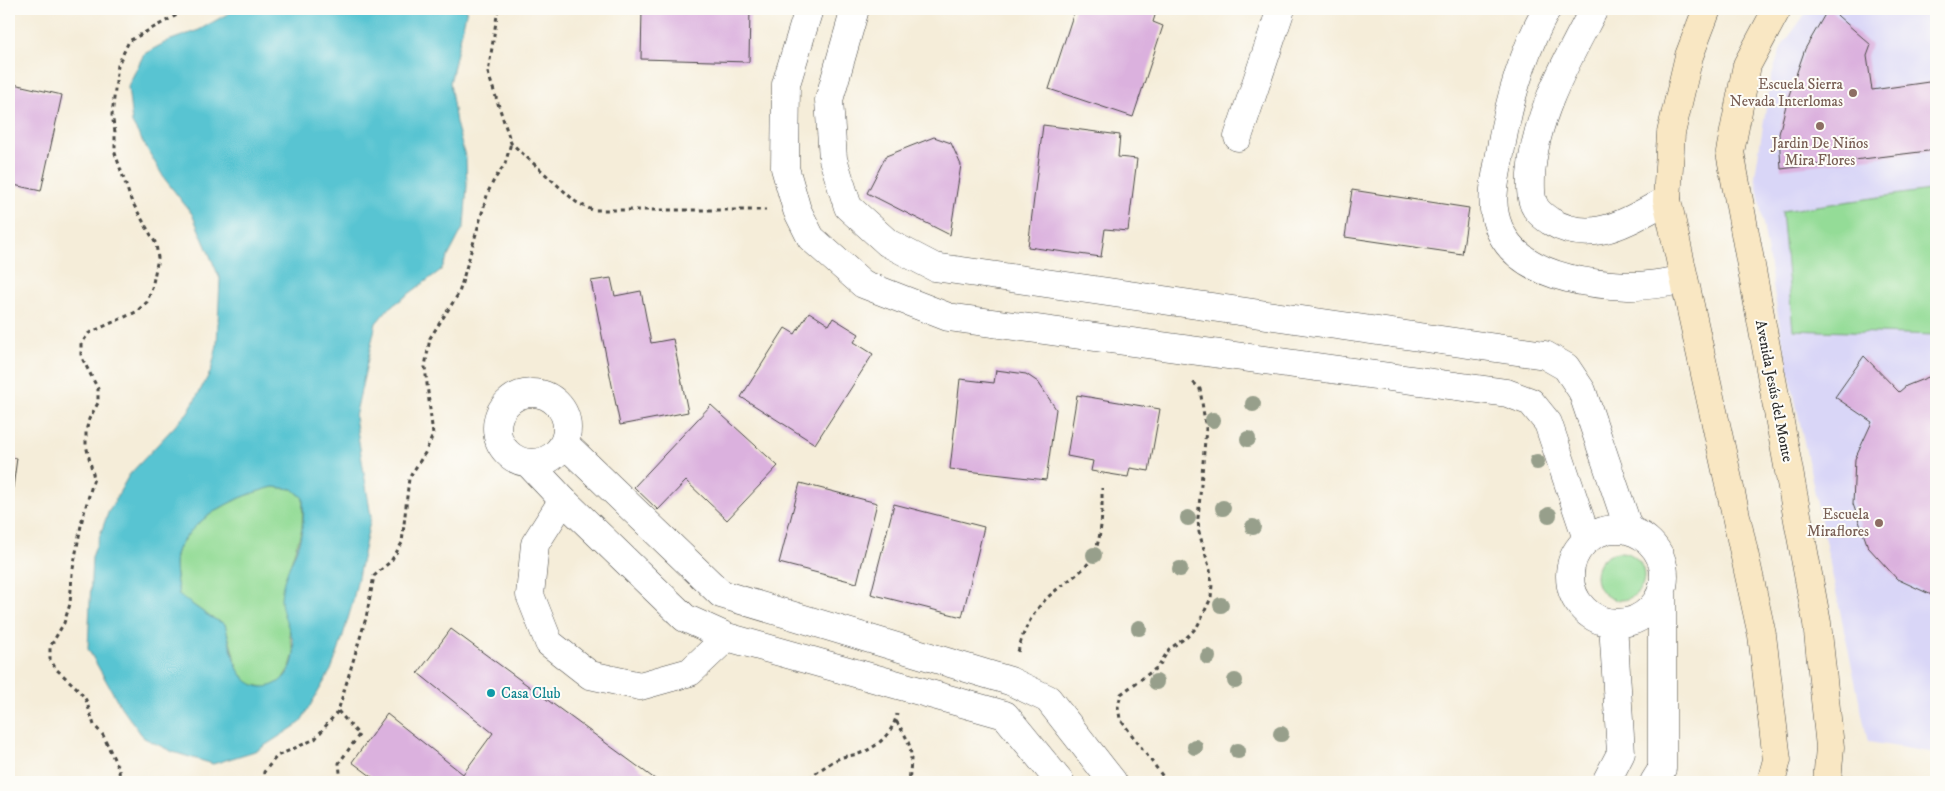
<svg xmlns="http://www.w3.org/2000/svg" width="1945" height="791" font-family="'IM FELL DW Pica',serif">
  <rect width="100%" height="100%" fill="#fdfcf7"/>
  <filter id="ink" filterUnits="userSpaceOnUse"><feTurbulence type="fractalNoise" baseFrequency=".02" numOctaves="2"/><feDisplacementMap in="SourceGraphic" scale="10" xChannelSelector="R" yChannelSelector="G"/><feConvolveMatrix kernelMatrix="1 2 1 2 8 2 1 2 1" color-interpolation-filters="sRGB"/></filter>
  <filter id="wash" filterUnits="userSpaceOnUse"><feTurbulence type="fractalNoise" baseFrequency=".0096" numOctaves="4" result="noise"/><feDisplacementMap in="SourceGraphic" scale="20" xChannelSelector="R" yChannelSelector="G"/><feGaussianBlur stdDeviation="1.12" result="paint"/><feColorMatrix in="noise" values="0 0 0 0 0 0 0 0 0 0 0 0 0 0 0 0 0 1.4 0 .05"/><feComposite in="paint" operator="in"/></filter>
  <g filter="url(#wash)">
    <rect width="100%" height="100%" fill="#f5edd9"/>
    <!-- built -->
    <path fill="#d9d6f7" d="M 1809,9 L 1936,9 L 1936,753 L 1868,742 L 1781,334 L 1755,175 L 1771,77 L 1782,46 Z"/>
    <!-- green -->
    <path fill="#94dc97" stroke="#608461" d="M 1936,189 L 1936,335 L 1793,330 L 1782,211 Z
      M 273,487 L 293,489 L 303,498 L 302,529 L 284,583 L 290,637 L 294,653 L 290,667 L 281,681 L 268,688 L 249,684 L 238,670 L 225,624 L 210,617 L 179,595 C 177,582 172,562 178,549 C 196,515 238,496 273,487 Z
      M1596 576a24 24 0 1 1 48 0a24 24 0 1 1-48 0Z"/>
    <!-- water -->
    <path fill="#58c4d2" stroke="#42787e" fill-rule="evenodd" d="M 236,9 L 467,9 L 450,83 L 456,123 L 466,160 L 467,186 L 464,226 L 441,270 L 387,310 L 376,323 L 355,417 L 371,517 L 352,605 L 339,649 L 331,670 L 300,723 L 258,750 L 213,764 L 173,752 L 144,738 L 121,707 L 88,649 L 92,557 L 108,513 L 129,475 L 188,412 L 211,371 L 217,345 L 220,279 L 192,214 L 164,178 L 132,123 L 128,86 L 144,54 L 168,41 L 199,30 ZM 273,487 L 293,489 L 303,498 C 303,508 304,519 302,529 C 299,553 282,574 281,598 C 280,615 296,637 294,654 C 291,685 257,701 239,671 C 234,664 228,635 225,624 L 210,617 L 179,595 C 177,582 172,562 178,549 C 196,515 238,496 273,487 Z"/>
    <g id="blocks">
      <!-- building -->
      <path fill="#dbb1de" d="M 642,9 L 750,9 L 749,62 L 641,59 Z
        M 1075,9 L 1157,9 L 1153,22 L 1163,26 L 1133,117 L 1049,89 Z
        M 1828,9 L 1830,9 L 1871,45 L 1867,56 L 1872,90 L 1936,81 L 1936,150 L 1781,169 L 1779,134 L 1787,101 L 1805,49 Z
        M 9,83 L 62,95 L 41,191 L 9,184 Z
        M 1043,125 L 1120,135 L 1118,157 L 1137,159 L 1128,231 L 1105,229 L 1101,257 L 1028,247 Z
        M 934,137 L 951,143 L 961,165 L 950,235 L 867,193 L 886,156 Z
        M 1352,190 L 1469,208 L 1462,254 L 1345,237 Z
        M 611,278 L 615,296 L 641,291 L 651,343 L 673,339 L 688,412 L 620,425 L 591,281 Z
        M 809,312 L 829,325 L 833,318 L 859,334 L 854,342 L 873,354 L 815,444 L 741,397 L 785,328 L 795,334 Z
        M 1864,356 L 1899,392 L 1906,386 L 1936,374 L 1936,597 L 1897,579 L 1868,547 L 1853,504 L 1855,459 L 1872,422 L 1835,397 Z
        M 996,370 L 1026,374 L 1038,382 L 1056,409 L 1046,480 L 950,469 L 960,379 L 994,383 Z
        M 1077,395 L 1160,409 L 1149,471 L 1130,468 L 1128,477 L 1091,471 L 1093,461 L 1067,456 Z
        M 711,405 L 778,466 L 727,520 L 686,481 L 658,510 L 634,487 Z
        M 9,457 L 17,458 L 10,510 L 9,510 Z
        M 800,483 L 877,503 L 857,583 L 779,563 Z
        M 894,504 L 984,527 L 962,617 L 871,594 Z
        M 451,629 L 659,782 L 379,782 L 352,762 L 387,714 L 463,774 L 493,733 L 418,673 Z"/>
    </g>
  </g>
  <g filter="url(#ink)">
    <use href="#blocks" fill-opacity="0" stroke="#494845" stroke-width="1"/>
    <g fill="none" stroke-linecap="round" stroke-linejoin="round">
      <defs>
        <path id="minor" d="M 809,9 L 786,84 L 785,168 L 797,210 L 811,238 L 863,284 L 948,317 L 1507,393 L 1531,402 L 1548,423 L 1587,539
          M 855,9 L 829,100 L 833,159 L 848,207 L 888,243 L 934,267 L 1545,355 L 1566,367 L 1582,391 L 1629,530
          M 1547,9 C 1523,52 1509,100 1501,148 C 1498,169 1490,194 1495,215 C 1507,273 1578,284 1628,286 C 1646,287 1666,282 1684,280
          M 1594,9 C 1567,61 1535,115 1531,175 C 1531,184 1530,194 1533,202 C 1535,210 1544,217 1550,221 C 1593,247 1629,220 1667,200
          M 1238,137 L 1281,9
          M497 428a35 35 0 1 1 70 0a35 35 0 1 1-70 0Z
          M 565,444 L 721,594 L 1010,681 L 1048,699 L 1113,782
          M 529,464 L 563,500 L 685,618 L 727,637 L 1005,715 L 1060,782
          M 563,500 L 535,544 L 530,595 L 549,643 L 590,675 L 640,686 L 690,672 L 727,637
          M1570 576a47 47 0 1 1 94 0a47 47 0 1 1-94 0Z
          M 1606,782 L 1621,753 L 1613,624
          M 1654,782 L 1662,769 L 1662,593"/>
        <path id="secondary" d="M 1707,9 L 1689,56 L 1671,133 L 1667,200 L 1762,635 L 1777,760 L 1771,782
          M 1777,9 L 1747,65 L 1730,152 L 1817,623 L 1830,747 L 1827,782"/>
      </defs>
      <!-- minor casing -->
      <use href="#minor" stroke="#494845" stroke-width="29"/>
      <!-- secondary casing -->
      <use href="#secondary" stroke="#494845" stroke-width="29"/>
      <!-- path -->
      <path stroke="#494845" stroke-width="3" stroke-dasharray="4 4" stroke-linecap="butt" d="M 498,9 L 488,73 L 511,143 L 576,202 L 592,210 L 766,210
        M 1018,652 C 1024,627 1035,607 1055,591 C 1068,580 1088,569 1094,554 C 1103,533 1102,510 1102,488
        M 338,711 L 359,735 L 339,763 L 341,782
        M 896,721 C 914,747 912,752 909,782
        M 120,782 L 119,770 L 103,735 L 94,725 L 86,700 L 78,689 L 56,669 L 50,659 L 50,647 L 64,623 L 70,604 L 72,574 L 82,520 L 94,478 L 86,445 L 86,431 L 89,419 L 98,403 L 98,389 L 81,356 L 81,344 L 89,333 L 136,312 L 147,302 L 152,288 L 158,258 L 156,244 L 131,200 L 115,153 L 115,132 L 112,115 L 118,65 L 129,41 L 188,9
        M 263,782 L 264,772 L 277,756 L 315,739 L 338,711 L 366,618 L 374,576 L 391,561 L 402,543 L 409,478 L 425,453 L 433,435 L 425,367 L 430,338 L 459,293 L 488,192 L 494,180 L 505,164 L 511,143
        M 802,782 C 815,775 825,765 838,759 C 845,755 854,756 861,753 C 878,747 893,732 897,714
        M 1167,782 L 1120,719 L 1118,706 L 1121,694 L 1159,666 L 1169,649 L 1187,637 L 1197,627 L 1211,598 L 1212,584 L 1210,570 L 1199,532 L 1198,518 L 1206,429 L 1200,389 L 1192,381"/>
      <!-- minor -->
      <use href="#minor" stroke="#fff" stroke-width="28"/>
      <!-- secondary -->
      <use href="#secondary" stroke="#f9e7c3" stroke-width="28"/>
    </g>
    <!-- trees -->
    <g fill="#979f8b">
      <circle cx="1253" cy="404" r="8"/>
      <circle cx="1213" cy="420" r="8"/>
      <circle cx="1248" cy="439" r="8"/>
      <circle cx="1537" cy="462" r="8"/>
      <circle cx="1223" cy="508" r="8"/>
      <circle cx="1549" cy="515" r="8"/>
      <circle cx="1188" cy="518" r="8"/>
      <circle cx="1253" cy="527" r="8"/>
      <circle cx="1094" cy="555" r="8"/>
      <circle cx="1180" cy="569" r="8"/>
      <circle cx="1221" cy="605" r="8"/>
      <circle cx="1139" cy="628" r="8"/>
      <circle cx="1208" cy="657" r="8"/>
      <circle cx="1235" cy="681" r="8"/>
      <circle cx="1156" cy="682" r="8"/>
      <circle cx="1281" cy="734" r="8"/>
      <circle cx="1195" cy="747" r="8"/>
      <circle cx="1238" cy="751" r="8"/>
    </g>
  </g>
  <!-- markers -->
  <g fill="#8d6e63" stroke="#fdfcf7" stroke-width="2">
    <circle cx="1853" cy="93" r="5"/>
    <circle cx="1820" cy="126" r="5"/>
    <circle cx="1879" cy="523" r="5"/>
  </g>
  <circle fill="#0f9aa8" stroke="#fdfcf7" stroke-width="2" cx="491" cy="693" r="5"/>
  <g text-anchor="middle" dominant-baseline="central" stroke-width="4" stroke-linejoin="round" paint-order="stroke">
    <!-- education labels -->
    <g font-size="15" fill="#785e54" stroke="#fdfcf7" text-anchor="end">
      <text x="1843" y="84">Escuela Sierra<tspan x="1843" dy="17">Nevada Interlomas</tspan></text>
      <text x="1820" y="143" text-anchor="middle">Jardin De Niños<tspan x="1820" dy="17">Mira Flores</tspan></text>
      <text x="1869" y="514">Escuela<tspan x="1869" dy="17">Miraflores</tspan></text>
    </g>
    <!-- street labels -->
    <g font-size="15" fill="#2b2b2b" stroke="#fdfcf7">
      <text transform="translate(1774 391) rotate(79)">Avenida Jesús del Monte</text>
    </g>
    <!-- culture labels -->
    <g font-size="15" fill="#0d838f" stroke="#fdfcf7" text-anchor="start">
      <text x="501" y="693">Casa Club</text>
    </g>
  </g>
  <!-- margin -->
  <rect width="1945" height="791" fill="none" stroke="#fdfcf7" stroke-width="30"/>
</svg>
